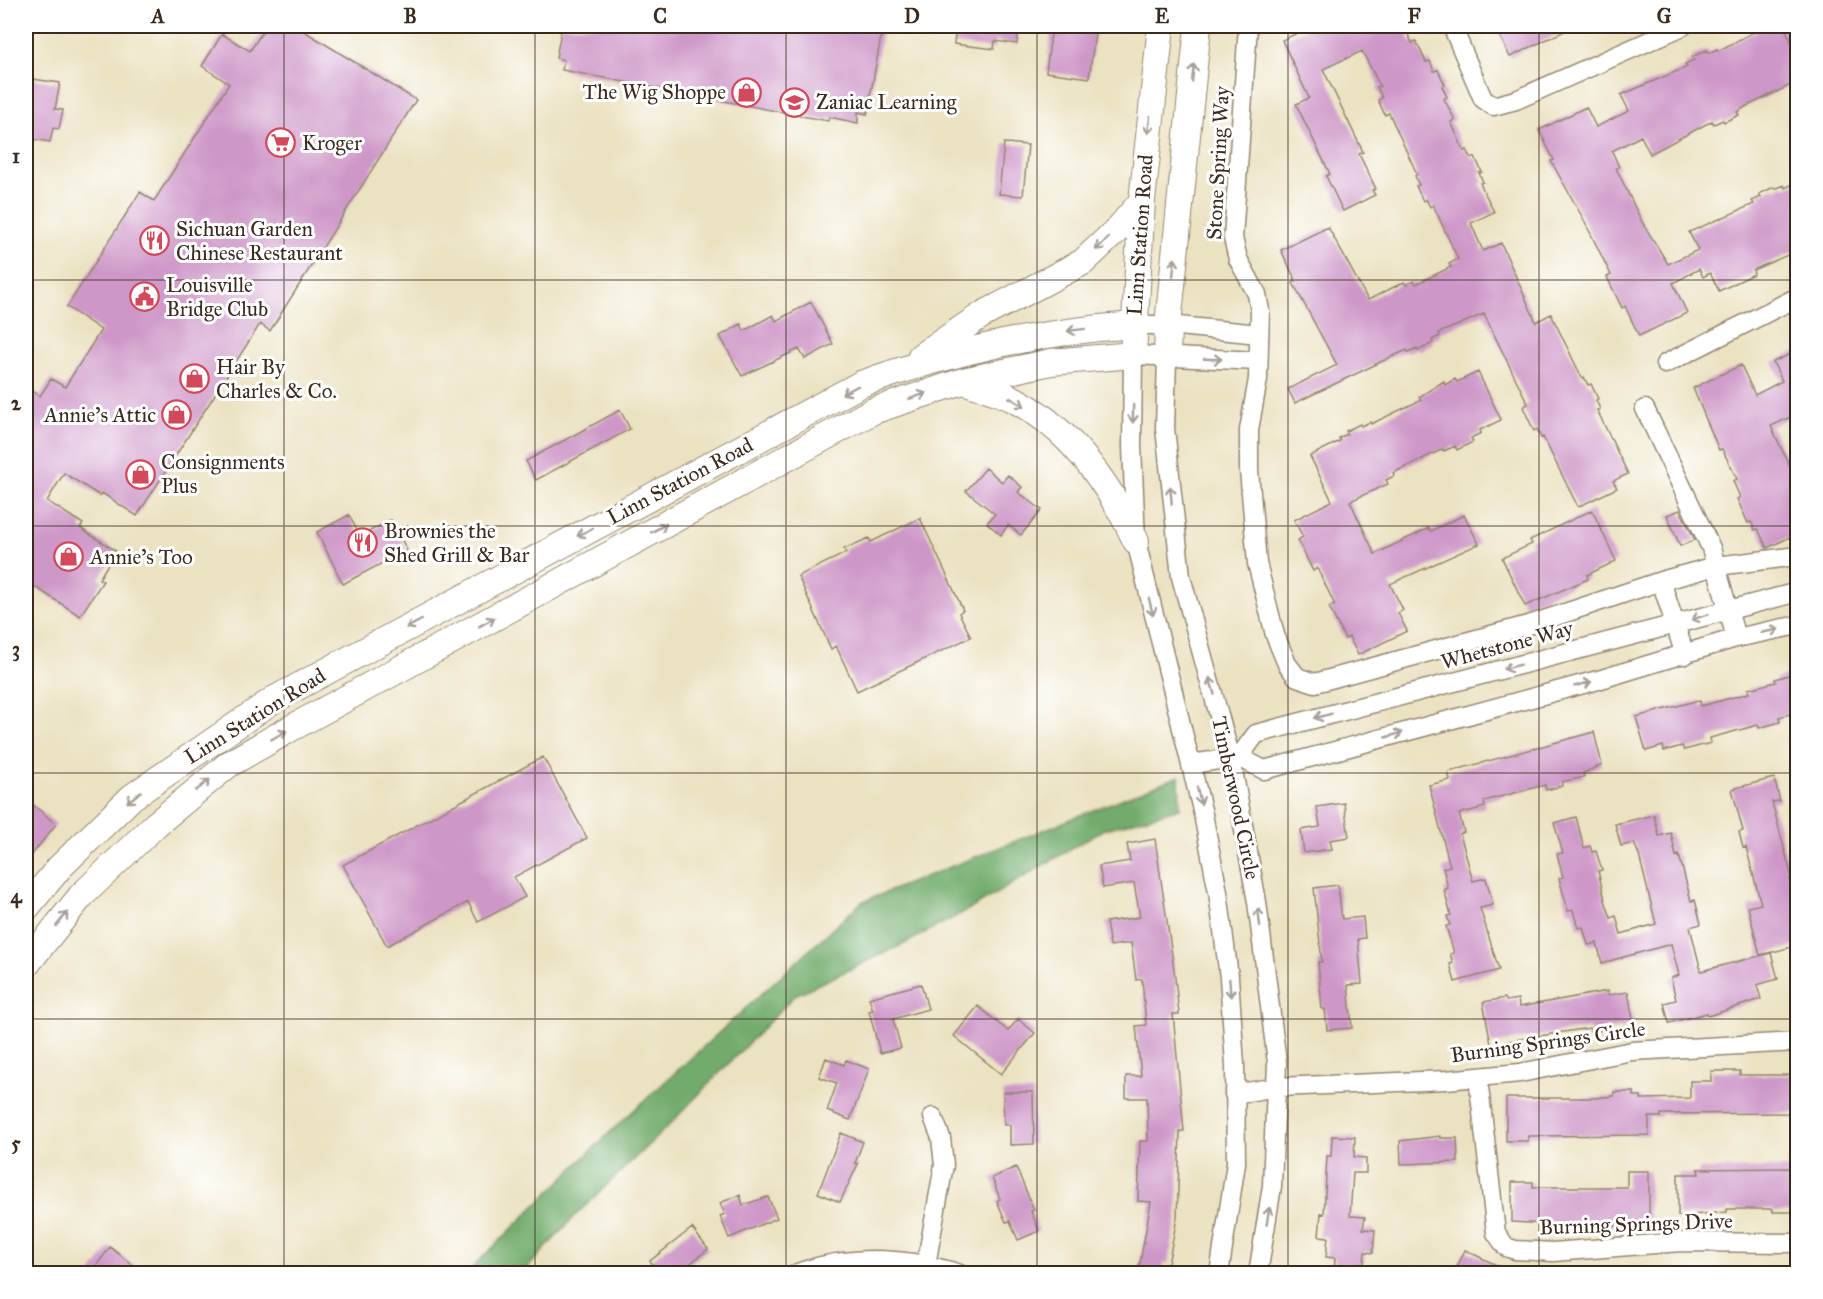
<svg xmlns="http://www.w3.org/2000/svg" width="1823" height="1299" font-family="'IM FELL Great Primer',serif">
  <rect width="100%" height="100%" fill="#fff"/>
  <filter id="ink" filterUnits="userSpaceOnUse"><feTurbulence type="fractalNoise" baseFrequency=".0167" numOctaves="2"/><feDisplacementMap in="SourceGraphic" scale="12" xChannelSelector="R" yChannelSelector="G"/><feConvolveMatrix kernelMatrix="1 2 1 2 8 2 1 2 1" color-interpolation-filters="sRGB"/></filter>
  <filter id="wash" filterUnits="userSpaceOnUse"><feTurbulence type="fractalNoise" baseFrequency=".008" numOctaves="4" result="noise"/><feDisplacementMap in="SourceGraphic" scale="24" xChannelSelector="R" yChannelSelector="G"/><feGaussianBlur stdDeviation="1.35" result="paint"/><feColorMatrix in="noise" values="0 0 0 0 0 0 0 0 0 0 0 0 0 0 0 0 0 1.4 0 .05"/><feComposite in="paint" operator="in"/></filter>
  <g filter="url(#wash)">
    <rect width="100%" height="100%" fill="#ebe2c1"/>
    <!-- forest -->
    <path fill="#72ac6c" stroke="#566b45" stroke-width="1.5" d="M 1179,776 L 1180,808 L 1102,830 L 977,905 L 902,945 L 795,995 L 670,1124 L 575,1216 L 523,1273 L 467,1273 L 608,1134 L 862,902 Z"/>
    <g id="blocks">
      <!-- building -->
      <path fill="#ce97c8" d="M 266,26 L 296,26 L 416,100 L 270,331 L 260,324 L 137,516 L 102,493 L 100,496 L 64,473 L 47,501 L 83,524 L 80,528 L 116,551 L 99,579 L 103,581 L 80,616 L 26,581 L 26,387 L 40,396 L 51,379 L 65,387 L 101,330 L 67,307 L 140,192 L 154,201 L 229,84 L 202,66 L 222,34 L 250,51 Z
        M 562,26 L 883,26 L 867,114 L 858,112 L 858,123 L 829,117 L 828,121 L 562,70 L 564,60 L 556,58 Z
        M 956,26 L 1019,26 L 1017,44 L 995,41 L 994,49 L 954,44 Z
        M 1052,26 L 1096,26 L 1089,78 L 1046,72 Z
        M 1313,26 L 1404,26 L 1412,43 L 1416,41 L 1426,62 L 1430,61 L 1434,71 L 1438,70 L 1445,85 L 1442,86 L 1447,97 L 1444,99 L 1455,120 L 1451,122 L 1464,151 L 1467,150 L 1472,159 L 1475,157 L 1482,172 L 1479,173 L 1483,182 L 1480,183 L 1494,212 L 1471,223 L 1483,251 L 1501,243 L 1536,322 L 1551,314 L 1582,378 L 1584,377 L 1588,385 L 1591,384 L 1598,399 L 1596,400 L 1600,409 L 1597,410 L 1628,474 L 1613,481 L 1617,488 L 1578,507 L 1543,437 L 1541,438 L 1537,429 L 1534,431 L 1523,407 L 1528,404 L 1484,314 L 1439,333 L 1440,336 L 1432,340 L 1433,343 L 1418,351 L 1417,348 L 1408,352 L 1407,350 L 1389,358 L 1295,403 L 1288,389 L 1337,365 L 1293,283 L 1296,281 L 1281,250 L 1328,227 L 1368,300 L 1404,282 L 1406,285 L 1414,281 L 1416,284 L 1451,267 L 1449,264 L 1458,259 L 1433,205 L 1430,207 L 1426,199 L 1423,201 L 1416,186 L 1419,185 L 1415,176 L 1417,174 L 1389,113 L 1385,115 L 1378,100 L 1382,98 L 1377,87 L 1380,86 L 1362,51 L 1323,69 L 1363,152 L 1359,154 L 1376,189 L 1372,190 L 1375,195 L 1343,211 L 1326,176 L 1330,174 L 1296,104 L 1309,98 L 1282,40 Z
        M 1495,26 L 1575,26 L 1510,57 Z
        M 1765,26 L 1784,26 L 1797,54 L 1797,82 L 1745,107 L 1737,112 L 1739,115 L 1724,122 L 1723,120 L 1714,124 L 1712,121 L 1650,154 L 1641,136 L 1612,151 L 1619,167 L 1616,168 L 1642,222 L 1668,264 L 1698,250 L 1689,232 L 1754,204 L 1752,201 L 1761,197 L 1759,194 L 1774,187 L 1775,189 L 1784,185 L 1785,188 L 1797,182 L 1797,251 L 1753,270 L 1754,274 L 1719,291 L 1710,273 L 1703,277 L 1699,269 L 1673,283 L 1687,313 L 1639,336 L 1625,306 L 1622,308 L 1607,277 L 1611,275 L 1584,220 L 1551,161 L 1554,160 L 1539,130 L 1586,107 L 1596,127 L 1629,111 L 1621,95 L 1687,67 L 1685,64 L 1694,60 L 1692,57 L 1707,50 L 1709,53 L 1717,49 L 1718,51 Z
        M 26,78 L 60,83 L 55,109 L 63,110 L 59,129 L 53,128 L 50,142 L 26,138 Z
        M 1004,143 L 1028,145 L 1023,196 L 999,194 Z
        M 811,302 L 833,344 L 805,359 L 799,349 L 742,376 L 720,336 L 741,324 L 744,331 L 773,315 L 776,321 Z
        M 1797,351 L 1797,414 L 1771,426 L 1797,482 L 1797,534 L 1767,548 L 1758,529 L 1755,530 L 1751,522 L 1748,523 L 1737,499 L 1740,497 L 1733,481 L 1737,479 L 1722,449 L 1719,450 L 1693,388 L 1741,365 L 1755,395 L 1782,381 L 1773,362 Z
        M 1478,372 L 1501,420 L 1480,430 L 1481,433 L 1471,438 L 1473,442 L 1457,450 L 1455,446 L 1444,451 L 1443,449 L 1393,473 L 1394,476 L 1386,480 L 1388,484 L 1350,501 L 1375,554 L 1429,528 L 1431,531 L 1464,515 L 1479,544 L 1390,584 L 1403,610 L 1398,613 L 1407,631 L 1358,655 L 1349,637 L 1345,639 L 1329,607 L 1335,605 L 1317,568 L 1313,571 L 1298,540 L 1303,537 L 1294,520 L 1332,501 L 1310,456 L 1340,441 L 1339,438 L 1347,434 L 1346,431 L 1360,424 L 1361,426 L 1370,422 L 1371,424 L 1421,400 L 1419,397 L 1444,381 L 1445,385 L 1455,379 L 1457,382 Z
        M 620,410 L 630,429 L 536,480 L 526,461 Z
        M 986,468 L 1002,482 L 1008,475 L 1022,487 L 1018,492 L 1042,510 L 1021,535 L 1008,525 L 1001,535 L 987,523 L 995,514 L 966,491 Z
        M 1592,510 L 1616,561 L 1587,575 L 1588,579 L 1525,606 L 1502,558 L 1532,544 L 1530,540 Z
        M 1680,510 L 1695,540 L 1680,546 L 1667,515 Z
        M 349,515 L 360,536 L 391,520 L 407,550 L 343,584 L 317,532 Z
        M 920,518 L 963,610 L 959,613 L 971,637 L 857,691 L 836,646 L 831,649 L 798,576 L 846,553 L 844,549 L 869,538 L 871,542 Z
        M 1792,674 L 1793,678 L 1797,677 L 1797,712 L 1779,717 L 1780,722 L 1759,728 L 1758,725 L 1710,738 L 1711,743 L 1684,750 L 1682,746 L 1664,751 L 1663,746 L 1646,751 L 1636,717 L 1692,702 L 1700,701 L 1701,706 L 1749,693 L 1748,689 L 1776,682 L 1775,679 Z
        M 1594,732 L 1602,765 L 1583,773 L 1584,777 L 1562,782 L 1562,786 L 1546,790 L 1545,785 L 1484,801 L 1485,807 L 1459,814 L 1464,832 L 1460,834 L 1473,881 L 1486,878 L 1493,905 L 1480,908 L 1499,970 L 1455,982 L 1450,964 L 1453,963 L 1450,954 L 1454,953 L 1446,926 L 1450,925 L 1447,916 L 1451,915 L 1444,890 L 1448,888 L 1443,868 L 1450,866 L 1429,785 L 1450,780 L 1448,772 Z
        M 543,757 L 587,838 L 514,877 L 525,897 L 478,922 L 468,902 L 387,946 L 343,865 Z
        M 1774,778 L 1780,801 L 1772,802 L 1792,878 L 1790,878 L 1797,910 L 1797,946 L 1760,955 L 1748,907 L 1761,904 L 1746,847 L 1743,848 L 1739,832 L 1743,831 L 1732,789 Z
        M 26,799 L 56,824 L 26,862 Z
        M 1344,803 L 1349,837 L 1330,840 L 1332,849 L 1304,853 L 1301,830 L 1320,827 L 1317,807 Z
        M 1654,815 L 1659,836 L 1671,833 L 1676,856 L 1679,855 L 1691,901 L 1695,900 L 1701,924 L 1690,927 L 1701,971 L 1771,953 L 1778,979 L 1757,985 L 1761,999 L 1708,1016 L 1707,1013 L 1669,1023 L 1664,1003 L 1676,1000 L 1671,978 L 1679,975 L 1671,944 L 1602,963 L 1597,943 L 1588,945 L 1583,927 L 1578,928 L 1573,910 L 1568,911 L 1559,878 L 1563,877 L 1557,854 L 1563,853 L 1554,823 L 1576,817 L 1584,848 L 1590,846 L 1592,852 L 1596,851 L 1602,870 L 1598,871 L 1605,900 L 1611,918 L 1616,916 L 1621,934 L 1656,924 L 1639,855 L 1634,843 L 1621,846 L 1615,824 Z
        M 1155,839 L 1174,969 L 1179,1014 L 1173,1014 L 1184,1131 L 1180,1131 L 1177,1218 L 1168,1264 L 1164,1263 L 1162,1274 L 1138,1274 L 1151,1202 L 1138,1201 L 1140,1141 L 1148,1141 L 1147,1098 L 1126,1098 L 1126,1076 L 1141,1076 L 1136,1026 L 1146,1025 L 1142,979 L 1136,980 L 1131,943 L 1110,946 L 1106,922 L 1140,917 L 1134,883 L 1103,888 L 1099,866 L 1130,861 L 1127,844 Z
        M 1338,885 L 1342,919 L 1363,917 L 1365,938 L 1358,939 L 1362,984 L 1348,985 L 1352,1028 L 1327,1030 L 1325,1009 L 1322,1009 L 1318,962 L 1322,962 L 1314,888 Z
        M 921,984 L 928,1009 L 893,1019 L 901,1048 L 880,1053 L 869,1011 L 873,1010 L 869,998 Z
        M 1608,991 L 1608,995 L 1628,992 L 1634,1025 L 1590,1032 L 1590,1028 L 1576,1030 L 1491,1044 L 1483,1002 L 1505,998 L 1506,1001 L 1518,999 L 1519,1007 Z
        M 978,1006 L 1008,1031 L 1018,1019 L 1035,1033 L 1001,1074 L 954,1036 Z
        M 826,1058 L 844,1065 L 846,1060 L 869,1069 L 850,1120 L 827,1111 L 837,1083 L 819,1077 Z
        M 1711,1071 L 1740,1071 L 1740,1075 L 1797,1075 L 1797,1113 L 1661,1114 L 1661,1117 L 1649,1117 L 1649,1135 L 1528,1136 L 1528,1141 L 1506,1141 L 1506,1098 L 1594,1098 L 1614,1096 L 1614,1092 L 1634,1092 L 1634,1096 L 1641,1096 L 1641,1099 L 1690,1098 L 1690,1081 L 1711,1081 Z
        M 1003,1092 L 1033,1092 L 1034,1144 L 1010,1145 L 1010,1125 L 1004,1125 Z
        M 841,1133 L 863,1142 L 855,1163 L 858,1164 L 840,1202 L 818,1193 Z
        M 1332,1136 L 1355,1137 L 1354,1157 L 1366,1158 L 1366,1173 L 1353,1173 L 1350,1216 L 1365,1217 L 1363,1229 L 1375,1230 L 1373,1253 L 1365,1252 L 1364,1263 L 1359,1263 L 1358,1274 L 1334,1274 L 1335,1258 L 1326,1257 L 1328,1237 L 1319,1236 L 1321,1213 L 1324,1214 L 1327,1156 L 1331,1156 Z
        M 1440,1136 L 1440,1138 L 1457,1138 L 1458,1162 L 1401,1164 L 1400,1141 Z
        M 1016,1167 L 1034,1210 L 1031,1211 L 1039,1231 L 1018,1240 L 1010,1221 L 1006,1222 L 997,1201 L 1000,1199 L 992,1178 Z
        M 1797,1168 L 1797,1212 L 1773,1212 L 1773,1209 L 1727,1209 L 1727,1212 L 1678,1216 L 1678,1174 L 1699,1174 L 1698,1169 Z
        M 1627,1171 L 1649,1171 L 1649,1221 L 1618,1221 L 1618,1226 L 1594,1227 L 1512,1222 L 1512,1182 L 1533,1182 L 1533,1187 L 1627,1187 Z
        M 740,1195 L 743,1205 L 768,1197 L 777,1218 L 729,1238 L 720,1216 L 725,1214 L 720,1203 Z
        M 692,1228 L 708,1249 L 677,1274 L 660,1274 L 650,1261 Z
        M 110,1247 L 144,1274 L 90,1274 Z
        M 1465,1250 L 1515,1274 L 1454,1274 Z"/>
    </g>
  </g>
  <g filter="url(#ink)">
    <use href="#blocks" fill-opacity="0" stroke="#938670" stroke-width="1.5"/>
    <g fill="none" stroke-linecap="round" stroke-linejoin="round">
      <defs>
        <path id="street" d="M 1248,26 L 1233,238 L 1238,259 L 1257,294 L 1260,311 L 1258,379 L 1249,430 L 1249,470 L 1257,563 L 1275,635 L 1287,664 L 1297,677 L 1315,683 L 1532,624 L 1661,581 L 1716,566 L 1798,556
          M 1452,26 L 1483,99 L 1493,106 L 1516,100 L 1683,26
          M 1134,325 L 1168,325 L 1259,334
          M 1167,358 L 1165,428 L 1181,577 L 1231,759 L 1257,902 L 1277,1063 L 1272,1186 L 1258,1274
          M 1665,364 L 1798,297
          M 1645,409 L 1711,548 L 1736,638
          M 1661,581 L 1685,655
          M 1239,757 L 1256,734 L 1798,592
          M 1191,764 L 1239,757 L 1264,770 L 1598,680 L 1736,638 L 1798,625
          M 1478,1078 L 1496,1233 L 1506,1247 L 1515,1250 L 1553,1252 L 1681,1242 L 1798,1243
          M 1234,1094 L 1278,1087 L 1446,1080 L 1520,1073 L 1632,1051 L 1798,1042
          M 926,1265 L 944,1165 L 941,1138 L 933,1117
          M 795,1274 C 849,1254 905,1257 960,1274
          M 1219,1274 L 1236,1163 L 1235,1065 L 1229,977 L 1218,892 L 1203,814 L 1136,541 L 1132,446 L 1133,355 L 1258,361"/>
        <path id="secondary" d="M 921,356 L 982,315 L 1083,262 L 1120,227 L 1142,201
          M 1167,358 L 1168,325 L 1198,26
          M 963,381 C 980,387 999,391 1015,400 C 1072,430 1109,484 1136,541
          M 26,908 L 59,868 L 132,797 L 273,700 L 861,384 C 954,351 1036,332 1134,325
          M 26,965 L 81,896 L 155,825 L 229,764 L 288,730 L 873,411 L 963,381 L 1051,362 L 1133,355 L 1142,201 L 1161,26"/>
      </defs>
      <!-- street casing -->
      <use href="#street" stroke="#938670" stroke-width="21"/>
      <!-- secondary casing -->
      <use href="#secondary" stroke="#938670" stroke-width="28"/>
      <!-- street -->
      <use href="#street" stroke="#fff" stroke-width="18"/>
      <!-- secondary -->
      <use href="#secondary" stroke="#fff" stroke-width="26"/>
    </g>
    <!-- one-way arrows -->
    <defs><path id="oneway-shaft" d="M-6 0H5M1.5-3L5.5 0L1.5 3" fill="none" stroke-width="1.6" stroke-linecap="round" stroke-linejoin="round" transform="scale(1.5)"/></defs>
    <g stroke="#a79f9a">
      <use href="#oneway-shaft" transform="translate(1193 73) rotate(-84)"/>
      <use href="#oneway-shaft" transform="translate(1149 125) rotate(97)"/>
      <use href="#oneway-shaft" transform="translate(1102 244) rotate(137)"/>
      <use href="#oneway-shaft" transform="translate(1174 267) rotate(-84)"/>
      <use href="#oneway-shaft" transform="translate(1076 330) rotate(173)"/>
      <use href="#oneway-shaft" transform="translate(1213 359) rotate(2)"/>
      <use href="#oneway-shaft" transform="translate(850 390) rotate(152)"/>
      <use href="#oneway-shaft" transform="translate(918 396) rotate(-18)"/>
      <use href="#oneway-shaft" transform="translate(1017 402) rotate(30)"/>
      <use href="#oneway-shaft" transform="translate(1133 414) rotate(91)"/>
      <use href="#oneway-shaft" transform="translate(1171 495) rotate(-95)"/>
      <use href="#oneway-shaft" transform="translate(659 528) rotate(-29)"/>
      <use href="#oneway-shaft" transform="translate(585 532) rotate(152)"/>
      <use href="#oneway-shaft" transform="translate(1151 607) rotate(76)"/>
      <use href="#oneway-shaft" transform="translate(1700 617) rotate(162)"/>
      <use href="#oneway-shaft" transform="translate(487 622) rotate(-29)"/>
      <use href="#oneway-shaft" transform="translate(414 624) rotate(152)"/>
      <use href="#oneway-shaft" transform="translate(1770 631) rotate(-11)"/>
      <use href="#oneway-shaft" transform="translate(1512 667) rotate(165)"/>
      <use href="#oneway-shaft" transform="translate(1583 684) rotate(-15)"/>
      <use href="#oneway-shaft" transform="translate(1212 686) rotate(-106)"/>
      <use href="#oneway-shaft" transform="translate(1323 716) rotate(165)"/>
      <use href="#oneway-shaft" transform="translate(279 735) rotate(-30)"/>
      <use href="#oneway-shaft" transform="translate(1394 735) rotate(-16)"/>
      <use href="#oneway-shaft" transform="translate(203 785) rotate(-39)"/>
      <use href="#oneway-shaft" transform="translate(1199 796) rotate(77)"/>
      <use href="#oneway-shaft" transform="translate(134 797) rotate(141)"/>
      <use href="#oneway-shaft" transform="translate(1259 917) rotate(-97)"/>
      <use href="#oneway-shaft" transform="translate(62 919) rotate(-51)"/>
      <use href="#oneway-shaft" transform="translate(1230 988) rotate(86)"/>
      <use href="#oneway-shaft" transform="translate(1268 1216) rotate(-81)"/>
    </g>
  </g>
  <!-- grid -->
  <path fill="none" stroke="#3b2a1e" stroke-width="1.5" stroke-opacity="0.55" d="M 284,26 L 284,1274M 535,26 L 535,1274M 786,26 L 786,1274M 1037,26 L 1037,1274M 1288,26 L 1288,1274M 1539,26 L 1539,1274M 26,280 L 1798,280M 26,526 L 1798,526M 26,773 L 1798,773M 26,1019 L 1798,1019"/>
  <!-- icons -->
  <defs>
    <symbol id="shop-ring" viewBox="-11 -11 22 22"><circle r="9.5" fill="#fff" stroke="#d1495b" stroke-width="1.5"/><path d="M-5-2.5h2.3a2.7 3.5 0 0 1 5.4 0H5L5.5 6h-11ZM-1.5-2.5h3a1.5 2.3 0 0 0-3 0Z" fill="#d1495b"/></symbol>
    <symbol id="school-ring" viewBox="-11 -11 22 22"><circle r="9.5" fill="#fff" stroke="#d1495b" stroke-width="1.5"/><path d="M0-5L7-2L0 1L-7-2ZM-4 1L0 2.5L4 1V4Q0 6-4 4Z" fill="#d1495b"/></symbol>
    <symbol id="supermarket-ring" viewBox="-11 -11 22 22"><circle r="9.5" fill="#fff" stroke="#d1495b" stroke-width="1.5"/><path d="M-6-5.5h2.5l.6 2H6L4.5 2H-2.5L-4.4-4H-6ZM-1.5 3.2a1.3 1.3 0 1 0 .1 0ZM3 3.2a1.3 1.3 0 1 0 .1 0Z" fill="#d1495b"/></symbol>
    <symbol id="restaurant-ring" viewBox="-11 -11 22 22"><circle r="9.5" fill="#fff" stroke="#d1495b" stroke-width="1.5"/><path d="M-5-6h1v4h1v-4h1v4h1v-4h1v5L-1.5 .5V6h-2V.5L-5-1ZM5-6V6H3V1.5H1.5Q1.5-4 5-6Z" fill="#d1495b"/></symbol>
    <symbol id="civic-ring" viewBox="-11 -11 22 22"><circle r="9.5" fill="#fff" stroke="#d1495b" stroke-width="1.5"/><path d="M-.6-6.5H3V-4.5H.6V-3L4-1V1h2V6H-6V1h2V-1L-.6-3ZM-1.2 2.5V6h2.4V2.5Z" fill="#d1495b"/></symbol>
  </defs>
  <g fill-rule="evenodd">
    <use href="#shop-ring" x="730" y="76" width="33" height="33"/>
    <use href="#school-ring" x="778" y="86" width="33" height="33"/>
    <use href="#supermarket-ring" x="264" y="126" width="33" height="33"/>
    <use href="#restaurant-ring" x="138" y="224" width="33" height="33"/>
    <use href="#civic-ring" x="128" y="280" width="33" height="33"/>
    <use href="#shop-ring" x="178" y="362" width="33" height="33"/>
    <use href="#shop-ring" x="160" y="398" width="33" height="33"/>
    <use href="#shop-ring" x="124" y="458" width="33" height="33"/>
    <use href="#restaurant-ring" x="346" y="526" width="33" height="33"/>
    <use href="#shop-ring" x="52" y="540" width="33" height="33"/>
  </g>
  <g text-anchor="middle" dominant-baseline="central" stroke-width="6" stroke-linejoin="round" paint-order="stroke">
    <!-- poi labels -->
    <g font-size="21" fill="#3b2a1e" stroke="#fff" text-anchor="start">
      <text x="726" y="92" text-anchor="end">The Wig Shoppe</text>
      <text x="816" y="102">Zaniac Learning</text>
      <text x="302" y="143">Kroger</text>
      <text x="176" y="229">Sichuan Garden<tspan x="176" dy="24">Chinese Restaurant</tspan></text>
      <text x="166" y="285">Louisville<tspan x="166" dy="24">Bridge Club</tspan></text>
      <text x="216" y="367">Hair By<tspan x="216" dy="24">Charles &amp; Co.</tspan></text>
      <text x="156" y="415" text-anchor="end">Annie's Attic</text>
      <text x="161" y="462">Consignments<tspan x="161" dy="24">Plus</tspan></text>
      <text x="384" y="531">Brownies the<tspan x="384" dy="24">Shed Grill &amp; Bar</tspan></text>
      <text x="90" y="557">Annie's Too</text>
    </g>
    <!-- street labels -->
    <g font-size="21" fill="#3b2a1e" stroke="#fff">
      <text transform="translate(1218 163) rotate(-87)">Stone Spring Way</text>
      <text transform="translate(1140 235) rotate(-86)">Linn Station Road</text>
      <text transform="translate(680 481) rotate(-28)">Linn Station Road</text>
      <text transform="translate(1507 645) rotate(-15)">Whetstone Way</text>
      <text transform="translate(255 716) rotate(-32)">Linn Station Road</text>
      <text transform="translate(1236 798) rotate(78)">Timberwood Circle</text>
      <text transform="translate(1548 1042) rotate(-8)">Burning Springs Circle</text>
      <text transform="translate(1636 1224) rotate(-2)">Burning Springs Drive</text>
    </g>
  </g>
  <!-- margin -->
  <rect width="1823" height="1299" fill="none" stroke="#fff" stroke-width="66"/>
  <rect x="33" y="33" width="1757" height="1233" fill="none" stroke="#3b2a1e" stroke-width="2"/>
  <g font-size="20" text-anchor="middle" font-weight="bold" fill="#3b2a1e">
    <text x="158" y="23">A</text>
    <text x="410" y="23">B</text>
    <text x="660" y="23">C</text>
    <text x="912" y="23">D</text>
    <text x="1162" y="23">E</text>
    <text x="1414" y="23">F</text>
    <text x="1664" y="23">G</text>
    <text x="16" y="163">1</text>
    <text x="16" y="410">2</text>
    <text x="16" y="656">3</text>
    <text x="16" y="903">4</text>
    <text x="16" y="1150">5</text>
  </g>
</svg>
